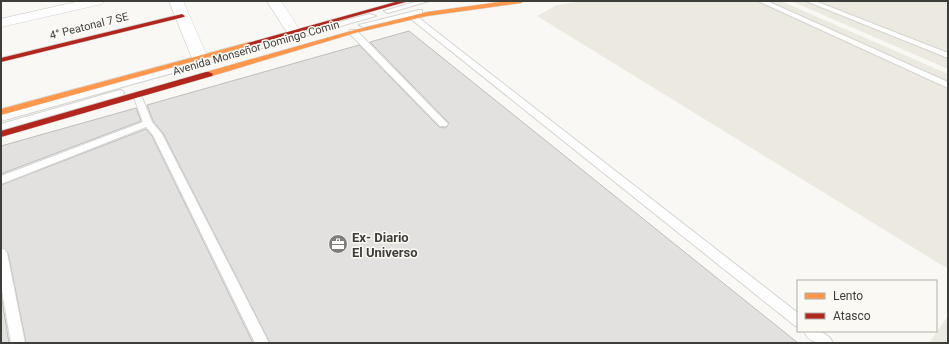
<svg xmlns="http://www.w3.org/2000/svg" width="949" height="344" font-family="Roboto,sans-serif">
  <rect width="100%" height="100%" fill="#f9f8f5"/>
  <!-- built -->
  <path fill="#ece9e0" d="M 582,1 L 781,1 L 948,74 L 948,269 L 537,16 L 557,5 Z
    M 791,1 L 948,1 L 948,69 Z
    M 948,316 L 948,343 L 929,343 Z"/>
  <!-- building -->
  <path fill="#e2e1df" stroke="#bfbdbc" d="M 409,31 L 798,343 L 270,343 L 163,133 L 153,121 L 147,105 L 359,45 L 439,127 L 446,128 L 449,123 L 370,42 Z
    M 136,108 L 141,121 L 1,174 L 1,146 Z
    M 146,129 L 152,136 L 253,343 L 26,343 L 8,253 L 1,247 L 1,185 Z
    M 1,294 L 9,343 L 1,343 Z"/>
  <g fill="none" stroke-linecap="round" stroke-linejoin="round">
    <defs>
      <path id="lane" d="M 418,1 L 429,1 L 388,13 L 384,11 Z
        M 758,1 L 767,1 L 948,82 L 948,88 Z
        M 806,1 L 815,1 L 948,53 L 948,58 Z
        M 419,10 L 422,10 L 422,14 L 415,15 L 798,313 L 798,327 L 794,325 L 411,19 L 411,16 L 363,27 L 359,25 Z
        M 369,14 L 376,16 L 1,121 L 1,115 Z
        M 350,30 L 356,30 L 446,122 L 448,124 L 446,126 L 440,126 L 350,34 Z
        M 120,90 L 123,91 L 124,93 L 123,95 L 1,130 L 1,124 Z
        M 137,92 L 141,95 L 152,122 L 162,134 L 269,343 L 255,343 L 153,135 L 146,127 L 1,184 L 1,176 L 143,122 L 133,95 Z
        M 1,248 L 5,250 L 7,253 L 25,343 L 11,343 L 1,285 Z
        M 804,331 C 815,331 827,330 833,343 C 821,343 809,344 804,331 Z"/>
      <path id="street" d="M 80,1 L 104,1 L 102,4 L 1,27 L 1,19 Z
        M 169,1 L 183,1 L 208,58 L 205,61 L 195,61 L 192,58 Z
        M 267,1 L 281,1 L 304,37 L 302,40 L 292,40 Z"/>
      <path id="slow" d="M 507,1 L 524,1 L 521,3 L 427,16 L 355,33 L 212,76 L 209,76 L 205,74 L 206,72 L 351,31 L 427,12 Z
        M 250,42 L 252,43 L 252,45 L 1,115 L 1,109 Z"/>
      <path id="jam" d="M 399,1 L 409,1 L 252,45 L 250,46 L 247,44 L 248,43 Z
        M 182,14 L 185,16 L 184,17 L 1,62 L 1,58 Z
        M 206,72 L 209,72 L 213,74 L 212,76 L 1,137 L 1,131 Z"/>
    </defs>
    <!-- lane casing -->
    <use href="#lane" stroke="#d4d4d1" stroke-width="2"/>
    <!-- street casing -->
    <use href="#street" stroke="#d4d4d1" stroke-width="1"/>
    <!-- slow casing -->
    <use href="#slow" stroke="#d4d4d1" stroke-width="1"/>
    <!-- jam casing -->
    <use href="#jam" stroke="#d4d4d1" stroke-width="1"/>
    <!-- lane -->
    <use href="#lane" fill="#fefefe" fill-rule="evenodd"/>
    <!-- street -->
    <use href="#street" fill="#fefefe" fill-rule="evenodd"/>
    <!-- slow -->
    <use href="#slow" fill="#ff974d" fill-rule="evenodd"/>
    <!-- jam -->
    <use href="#jam" fill="#b3261e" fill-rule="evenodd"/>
  </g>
  <!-- icons -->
  <defs>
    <symbol id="office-disc" viewBox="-11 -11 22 22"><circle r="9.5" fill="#7f7e7b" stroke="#fbf9f3"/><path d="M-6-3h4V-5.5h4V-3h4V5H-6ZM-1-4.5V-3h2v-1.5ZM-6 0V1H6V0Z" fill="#fff"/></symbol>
  </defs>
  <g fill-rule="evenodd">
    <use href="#office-disc" x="327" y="233" width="22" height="22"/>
  </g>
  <g text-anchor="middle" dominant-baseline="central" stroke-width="3" stroke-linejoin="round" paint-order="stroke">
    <!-- far-street labels -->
    <g font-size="11" fill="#3d3d3a" stroke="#fbf9f3">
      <text transform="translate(89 26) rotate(-14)">4° Peatonal 7 SE</text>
      <text transform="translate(256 48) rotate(-16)">Avenida Monseñor Domingo Comin</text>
    </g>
    <!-- poi labels -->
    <g font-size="13" font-weight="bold" fill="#3d3d3a" stroke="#fbf9f3" text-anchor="start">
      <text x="352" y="237">Ex- Diario<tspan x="352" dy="15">El Universo</tspan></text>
    </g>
  </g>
  <!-- border -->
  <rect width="949" height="344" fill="none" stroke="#3d3d3a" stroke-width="4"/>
  <!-- legend -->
  <rect x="797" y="280" width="140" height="52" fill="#fbf9f3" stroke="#afaea9"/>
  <rect x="805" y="293" width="20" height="6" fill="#ff974d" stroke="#afaea9"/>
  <text x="833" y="300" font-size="12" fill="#3d3d3a">Lento</text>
  <rect x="805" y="313" width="20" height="6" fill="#b3261e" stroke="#afaea9"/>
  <text x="833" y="320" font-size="12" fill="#3d3d3a">Atasco</text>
</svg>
